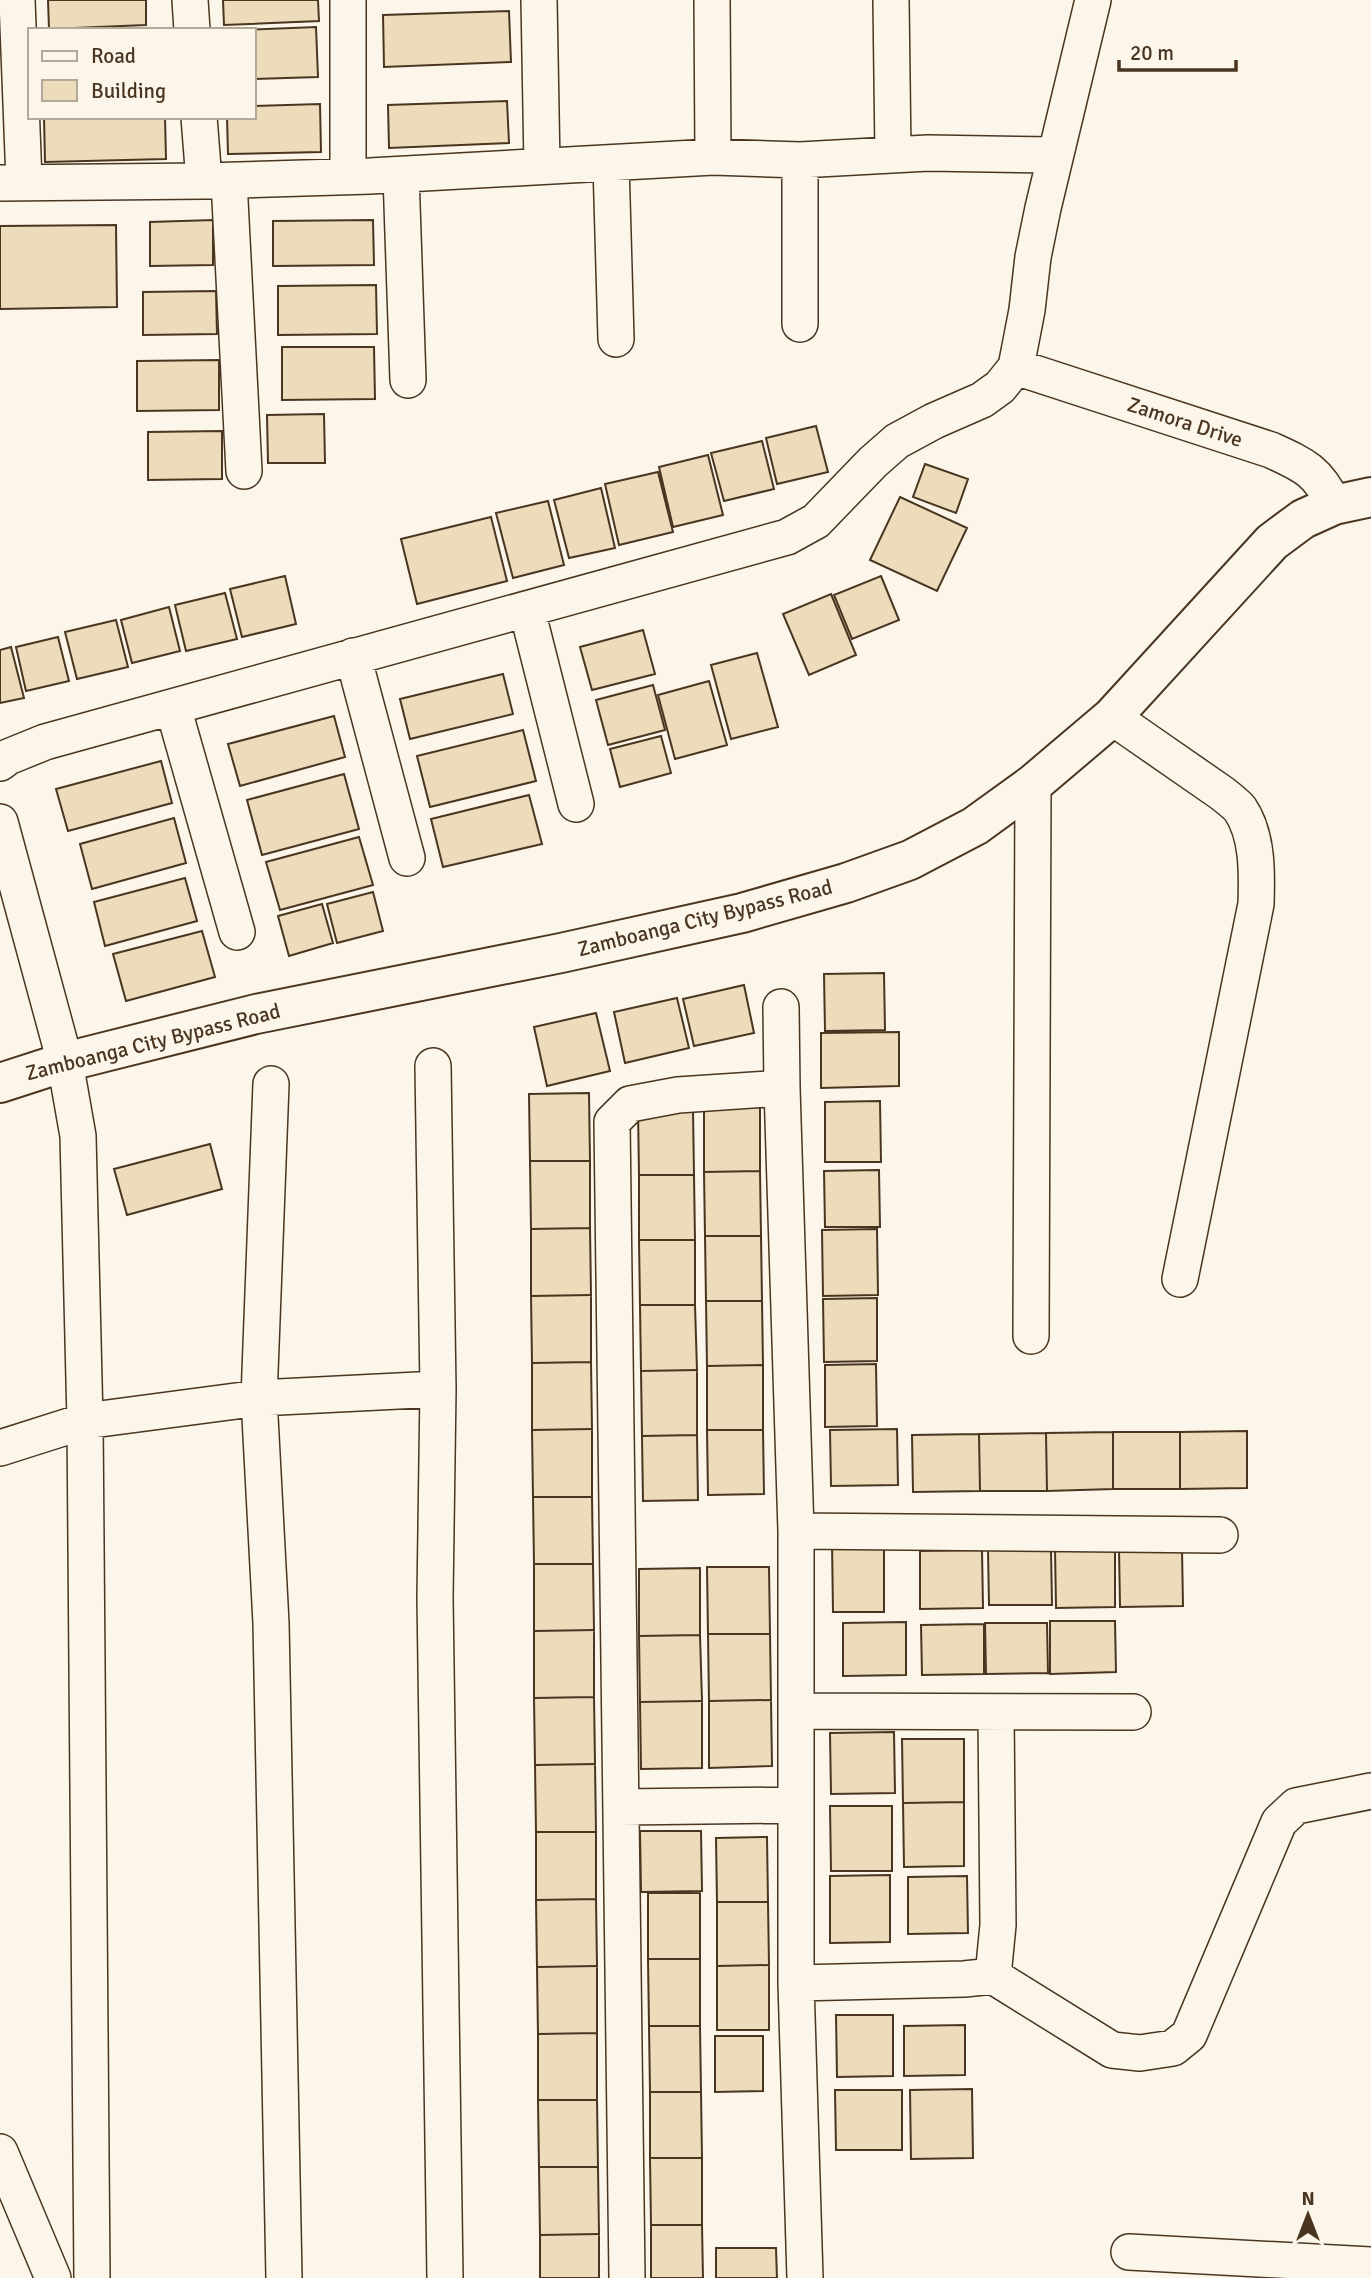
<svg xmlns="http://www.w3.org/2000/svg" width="1371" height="2278" font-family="Signika,sans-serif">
  <rect width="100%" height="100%" fill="#fbf6e9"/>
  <!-- building -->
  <path fill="#ecdcbc" stroke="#4a3520" stroke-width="2" d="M 48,0 L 146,0 L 146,25 L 49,29 Z
    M 223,0 L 318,0 L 319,21 L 224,25 Z
    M 509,11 L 511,62 L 384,67 L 383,15 Z
    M 316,27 L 318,77 L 254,79 L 254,30 L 245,30 Z
    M 507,101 L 509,143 L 389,148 L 388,105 Z
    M 320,104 L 321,152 L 228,154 L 227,117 L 254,117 L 254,106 Z
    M 44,117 L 165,117 L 166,159 L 45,162 Z
    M 213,220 L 213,265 L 150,266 L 150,222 Z
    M 373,220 L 374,265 L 273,266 L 273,221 Z
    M 116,225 L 117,307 L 0,309 L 0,226 Z
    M 376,285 L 377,334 L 278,335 L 278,286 Z
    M 216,291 L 217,334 L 143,335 L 143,292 Z
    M 282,347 L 374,347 L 375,399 L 282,400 Z
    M 219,360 L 219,410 L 137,411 L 137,361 Z
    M 324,414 L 325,463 L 268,463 L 267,415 Z
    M 816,426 L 828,472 L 777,484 L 766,438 Z
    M 222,431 L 222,479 L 148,480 L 148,432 Z
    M 762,441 L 774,489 L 724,501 L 711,453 Z
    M 708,455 L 723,515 L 673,527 L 659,467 Z
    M 925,464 L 968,479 L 956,513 L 913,497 Z
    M 658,472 L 673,532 L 619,545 L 605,484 Z
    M 601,488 L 615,548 L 569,558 L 554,500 Z
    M 900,497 L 967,528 L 937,591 L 870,560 Z
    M 548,501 L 564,565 L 513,578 L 496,513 Z
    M 491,517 L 507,581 L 417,604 L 401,539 Z
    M 285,576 L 296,624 L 242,637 L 230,589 Z
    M 881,576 L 899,620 L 852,639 L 834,595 Z
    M 225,593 L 237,639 L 186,651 L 175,605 Z
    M 831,594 L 856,655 L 809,675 L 783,614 Z
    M 169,607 L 180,651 L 132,663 L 121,620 Z
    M 116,620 L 128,667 L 77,679 L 65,632 Z
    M 643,630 L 655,674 L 592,690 L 580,647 Z
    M 58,637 L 69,681 L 26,691 L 16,647 Z
    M 11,647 L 24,698 L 0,703 L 0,650 Z
    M 757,653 L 778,727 L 731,739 L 711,665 Z
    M 503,674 L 513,714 L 410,739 L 400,699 Z
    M 709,681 L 727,745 L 675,759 L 658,695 Z
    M 653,685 L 665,730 L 608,745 L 596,700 Z
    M 334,716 L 345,757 L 240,786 L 228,744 Z
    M 523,730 L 536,781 L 430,807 L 417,756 Z
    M 661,736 L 671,773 L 620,787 L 610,749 Z
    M 161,761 L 172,803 L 68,831 L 56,789 Z
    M 344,774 L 359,829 L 262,855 L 247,800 Z
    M 529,795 L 542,844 L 443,867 L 431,819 Z
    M 174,818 L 186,863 L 92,889 L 80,844 Z
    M 359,837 L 373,885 L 280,910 L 266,862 Z
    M 185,878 L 197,921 L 105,946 L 94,902 Z
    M 373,892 L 383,931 L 337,943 L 327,904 Z
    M 322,904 L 333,943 L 289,956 L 278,916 Z
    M 202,931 L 215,977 L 126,1001 L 113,954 Z
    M 884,973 L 885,1030 L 825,1031 L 824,974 Z
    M 744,985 L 754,1033 L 694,1046 L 683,999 Z
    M 677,998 L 689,1048 L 625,1063 L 614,1012 Z
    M 596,1013 L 610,1071 L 547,1086 L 534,1027 Z
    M 899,1032 L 899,1086 L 821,1088 L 821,1033 Z
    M 589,1093 L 590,1161 L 530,1161 L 529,1094 Z
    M 880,1101 L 881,1162 L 825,1162 L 825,1102 Z
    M 760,1107 L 760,1171 L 704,1172 L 704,1108 Z
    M 638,1110 L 693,1110 L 694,1175 L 639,1175 Z
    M 210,1144 L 222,1189 L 127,1215 L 114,1169 Z
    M 530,1161 L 590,1161 L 590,1228 L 531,1229 Z
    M 879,1170 L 880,1227 L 825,1227 L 824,1171 Z
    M 760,1171 L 761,1236 L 705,1236 L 704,1172 Z
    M 639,1175 L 694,1175 L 695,1240 L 639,1240 Z
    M 590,1228 L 591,1295 L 531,1296 L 531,1229 Z
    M 877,1229 L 878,1295 L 823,1296 L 822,1230 Z
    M 705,1236 L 761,1236 L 762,1301 L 706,1301 Z
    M 639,1240 L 695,1240 L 695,1305 L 640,1305 Z
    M 591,1295 L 591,1362 L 532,1363 L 531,1296 Z
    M 877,1298 L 877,1361 L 824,1362 L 823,1299 Z
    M 706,1301 L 762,1301 L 763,1365 L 707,1366 Z
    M 640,1305 L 695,1305 L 697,1370 L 641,1371 Z
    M 591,1362 L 592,1429 L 532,1430 L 532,1363 Z
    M 876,1364 L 877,1426 L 825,1427 L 825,1365 Z
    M 763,1365 L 763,1430 L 707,1430 L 707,1366 Z
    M 697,1370 L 697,1435 L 642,1436 L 641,1371 Z
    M 592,1429 L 592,1497 L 533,1497 L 532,1430 Z
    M 897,1429 L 898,1485 L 831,1486 L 830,1430 Z
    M 707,1430 L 763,1430 L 764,1494 L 708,1495 Z
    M 1247,1431 L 1247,1488 L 1180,1489 L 1180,1432 Z
    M 1113,1432 L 1180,1432 L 1180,1489 L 1113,1489 Z
    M 1113,1432 L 1113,1489 L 1047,1491 L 1046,1433 Z
    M 1046,1433 L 1047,1491 L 980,1491 L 979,1434 Z
    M 979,1434 L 980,1491 L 913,1492 L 912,1435 Z
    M 697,1435 L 698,1500 L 643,1501 L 642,1436 Z
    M 533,1497 L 592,1497 L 593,1564 L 534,1564 Z
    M 832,1542 L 884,1542 L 884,1612 L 833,1612 Z
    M 1115,1548 L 1115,1607 L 1056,1608 L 1055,1549 Z
    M 988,1549 L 1051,1549 L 1052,1605 L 989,1605 Z
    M 1119,1549 L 1182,1549 L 1183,1606 L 1120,1607 Z
    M 982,1550 L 983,1608 L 920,1609 L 920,1551 Z
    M 534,1564 L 593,1564 L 594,1630 L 534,1631 Z
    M 707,1567 L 769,1567 L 770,1634 L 708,1634 Z
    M 700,1568 L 700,1635 L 639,1636 L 639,1569 Z
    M 1050,1621 L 1115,1621 L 1116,1672 L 1050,1674 Z
    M 906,1622 L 906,1675 L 843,1676 L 843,1623 Z
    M 985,1623 L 1047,1623 L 1048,1673 L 986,1674 Z
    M 984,1624 L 984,1674 L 922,1675 L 921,1625 Z
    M 594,1630 L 594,1697 L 534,1698 L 534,1631 Z
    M 708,1634 L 770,1634 L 771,1700 L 709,1701 Z
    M 700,1635 L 702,1701 L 640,1702 L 639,1636 Z
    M 594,1697 L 595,1764 L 535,1765 L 534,1698 Z
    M 771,1700 L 772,1766 L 709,1768 L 709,1701 Z
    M 702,1701 L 702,1768 L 641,1769 L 640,1702 Z
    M 894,1732 L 895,1793 L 831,1794 L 830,1733 Z
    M 902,1739 L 964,1739 L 964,1802 L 903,1803 Z
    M 595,1764 L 596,1832 L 536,1832 L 535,1765 Z
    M 964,1802 L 964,1866 L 904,1867 L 903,1803 Z
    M 830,1806 L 892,1806 L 892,1871 L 831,1871 Z
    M 640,1831 L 701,1831 L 702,1891 L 641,1892 Z
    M 536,1832 L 596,1832 L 596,1899 L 536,1900 Z
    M 767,1837 L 768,1902 L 717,1902 L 716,1838 Z
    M 890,1875 L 890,1942 L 830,1943 L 830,1876 Z
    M 967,1876 L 968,1933 L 908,1934 L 908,1877 Z
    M 648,1893 L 700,1893 L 700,1959 L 648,1959 Z
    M 596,1899 L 597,1966 L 537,1967 L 536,1900 Z
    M 717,1902 L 768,1902 L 769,1965 L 717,1966 Z
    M 648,1959 L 700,1959 L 700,2026 L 649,2026 Z
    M 769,1965 L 769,2030 L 717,2030 L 717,1966 Z
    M 597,1966 L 597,2033 L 538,2034 L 537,1967 Z
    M 836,2015 L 893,2015 L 893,2076 L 837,2077 Z
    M 965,2025 L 965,2075 L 904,2076 L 904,2026 Z
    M 649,2026 L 700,2026 L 701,2092 L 650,2092 Z
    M 597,2033 L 597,2100 L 538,2100 L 538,2034 Z
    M 715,2036 L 763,2036 L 763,2091 L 715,2092 Z
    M 972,2089 L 973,2158 L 911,2159 L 910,2090 Z
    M 835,2090 L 902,2090 L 902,2150 L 836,2150 Z
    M 650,2092 L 701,2092 L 702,2158 L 650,2158 Z
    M 538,2100 L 597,2100 L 598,2167 L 539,2167 Z
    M 650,2158 L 702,2158 L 702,2225 L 651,2225 Z
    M 539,2167 L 598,2167 L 599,2234 L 540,2235 Z
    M 651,2225 L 702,2225 L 703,2278 L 651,2278 Z
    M 599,2234 L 599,2278 L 540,2278 L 540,2235 Z
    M 716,2248 L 776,2248 L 777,2278 L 716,2278 Z"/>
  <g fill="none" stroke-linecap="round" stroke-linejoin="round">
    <defs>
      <path id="minor" d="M 17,0 L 24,181
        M 190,0 L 192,30
        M 348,0 L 348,176
        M 539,0 L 542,166
        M 712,0 L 713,157
        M 891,0 L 893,155
        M 199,117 L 204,181
        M 800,160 L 800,324
        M 611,164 L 616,339
        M 401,175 L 408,380
        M 229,181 L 244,471
        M 0,183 L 204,181 L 370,176 L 713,157 L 800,160 L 928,153 L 1054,155
        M 1016,367 L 1271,450 C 1304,465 1318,471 1334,505
        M 527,610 L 576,804
        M 353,656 L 407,858
        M 173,707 L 237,932
        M 1112,717 L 1223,794 C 1229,799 1236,804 1240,809 C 1258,835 1257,874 1256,904 L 1180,1279
        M 0,763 L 8,757 L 45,742 L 787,537 L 816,521 L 873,462 L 897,441 L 934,421 L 982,400 L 1000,387 L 1016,367 L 1027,310 L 1033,257 L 1043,208 L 1093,0
        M 0,822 L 65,1062 L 78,1136 L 85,1421 L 92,2278
        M 781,1007 L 782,1088 L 796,1531 L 796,1983 L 805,2278
        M 433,1066 L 438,1389 L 435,1598 L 445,2278
        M 271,1084 L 259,1398 L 271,1623 L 284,2278
        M 1031,1336 L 1033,784
        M 0,1448 L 85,1421 L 259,1398 L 438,1389
        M 796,1531 L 1220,1535
        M 796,1711 L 1133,1712
        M 621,1807 L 796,1805
        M 993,1976 L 1112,2050 L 1140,2053 L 1173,2048 L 1189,2035 L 1279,1822 L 1296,1806 L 1371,1791
        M 796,1983 L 964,1979 L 993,1976 L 998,1925 L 996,1713
        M 0,2152 L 53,2278
        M 1129,2252 L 1371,2265
        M 627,2278 L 612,1122 L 630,1104 L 678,1095 L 782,1088"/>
      <path id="secondary" d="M 0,1083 L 65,1062 L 256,1014 L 561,953 L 742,913 L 846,883 L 910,860 L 975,826 L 1033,784 L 1112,717 L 1272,542 L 1303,519 L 1334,505 L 1371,497"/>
    </defs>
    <!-- minor casing -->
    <use href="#minor" stroke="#4a3520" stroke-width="38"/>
    <!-- secondary casing -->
    <use href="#secondary" stroke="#4a3520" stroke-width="42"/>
    <!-- minor -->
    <use href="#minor" stroke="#fbf6e9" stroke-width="35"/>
    <!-- secondary -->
    <use href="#secondary" stroke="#fbf6e9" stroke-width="38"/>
  </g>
  <g text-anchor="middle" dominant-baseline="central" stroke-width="5" stroke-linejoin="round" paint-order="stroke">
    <!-- street labels -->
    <g font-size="21" fill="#4a3520" stroke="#fbf6e9">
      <text transform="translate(1185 422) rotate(18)">Zamora Drive</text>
      <text transform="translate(705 918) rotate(-14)">Zamboanga City Bypass Road</text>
      <text transform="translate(153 1042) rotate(-14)">Zamboanga City Bypass Road</text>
    </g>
  </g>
  <!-- legend -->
  <rect x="28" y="28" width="228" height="91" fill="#fbf6e9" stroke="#b4a999" stroke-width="2"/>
  <rect x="42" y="51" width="35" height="10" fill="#fbf6e9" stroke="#b4a999" stroke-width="2"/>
  <text x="91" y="63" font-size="21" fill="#4a3520">Road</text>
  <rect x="42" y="80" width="35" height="21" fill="#ecdcbc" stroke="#b4a999" stroke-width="2"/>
  <text x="91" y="98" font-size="21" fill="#4a3520">Building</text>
  <!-- north arrow -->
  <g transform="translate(1308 2215)" stroke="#fbf6e9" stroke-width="5" paint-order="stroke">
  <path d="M0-5L12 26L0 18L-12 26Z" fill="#4a3520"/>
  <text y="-10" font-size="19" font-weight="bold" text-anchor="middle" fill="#4a3520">N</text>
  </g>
  <!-- scale -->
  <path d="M1119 60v10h117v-10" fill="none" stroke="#4a3520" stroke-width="3.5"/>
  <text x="1130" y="60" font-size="21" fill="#4a3520" stroke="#fbf6e9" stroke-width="5" paint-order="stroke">20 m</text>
</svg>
